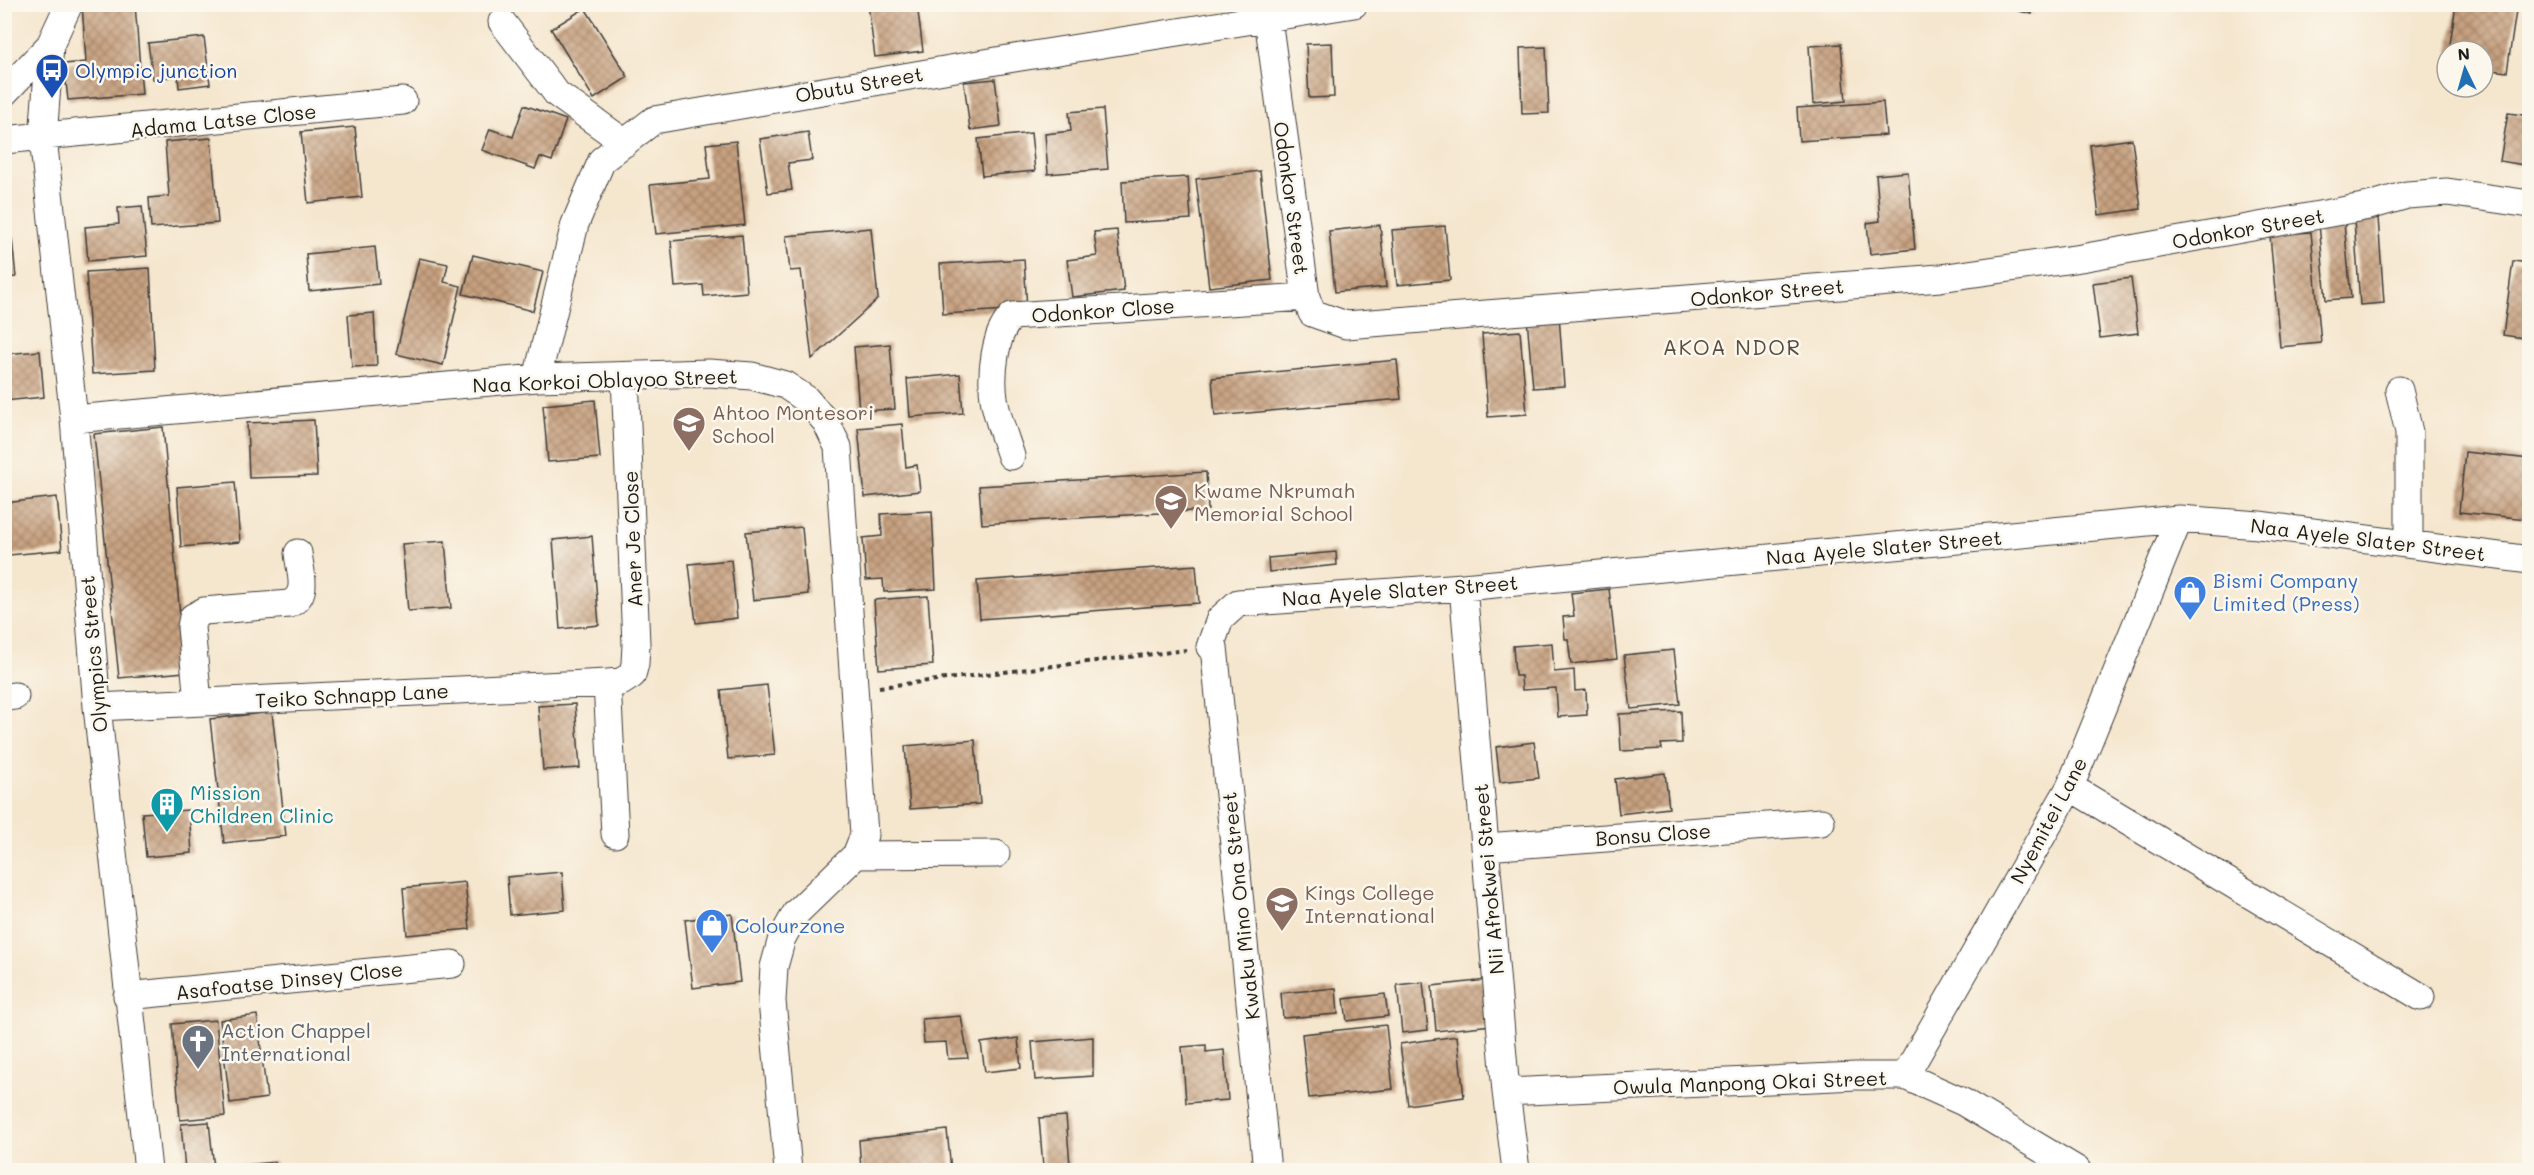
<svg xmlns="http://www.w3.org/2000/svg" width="2534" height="1175" font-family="Mali,sans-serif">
  <defs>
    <pattern id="building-cross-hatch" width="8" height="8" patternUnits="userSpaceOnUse" patternTransform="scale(1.5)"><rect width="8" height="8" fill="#c7a180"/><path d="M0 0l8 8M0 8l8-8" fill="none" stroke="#a18268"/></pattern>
  </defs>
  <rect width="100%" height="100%" fill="#fbf7ec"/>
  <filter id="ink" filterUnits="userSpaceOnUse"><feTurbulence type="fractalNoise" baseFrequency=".0167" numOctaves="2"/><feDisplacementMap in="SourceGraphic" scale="12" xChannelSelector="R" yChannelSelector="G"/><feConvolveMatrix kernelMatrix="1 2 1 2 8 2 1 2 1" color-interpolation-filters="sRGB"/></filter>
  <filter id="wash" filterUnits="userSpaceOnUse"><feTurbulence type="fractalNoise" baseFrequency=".008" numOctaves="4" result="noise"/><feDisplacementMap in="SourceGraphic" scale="24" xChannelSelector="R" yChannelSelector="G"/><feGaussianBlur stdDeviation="1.35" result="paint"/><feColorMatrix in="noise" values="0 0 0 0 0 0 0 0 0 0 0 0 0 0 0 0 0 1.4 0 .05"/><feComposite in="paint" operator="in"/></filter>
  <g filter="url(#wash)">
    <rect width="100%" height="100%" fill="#f5e6ce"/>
    <g id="blocks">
      <!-- building -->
      <path fill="url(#building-cross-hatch)" d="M 82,4 L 135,4 L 142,94 L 68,100 L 64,64 L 86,62 Z
        M 868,4 L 917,4 L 923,51 L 875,57 Z
        M 1990,4 L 2034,4 L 2032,14 Z
        M 2456,4 L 2517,4 L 2507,72 L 2483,69 L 2483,51 L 2449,51 Z
        M 585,8 L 628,77 L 594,99 L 551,29 Z
        M 204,37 L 210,84 L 179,88 L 178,76 L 153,79 L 148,43 Z
        M 1332,43 L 1334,97 L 1309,98 L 1306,44 Z
        M 1841,44 L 1846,101 L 1813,104 L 1809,46 Z
        M 1546,47 L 1549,113 L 1522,114 L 1520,48 Z
        M 995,79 L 1001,126 L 970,130 L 964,82 Z
        M 1883,102 L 1886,135 L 1799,141 L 1797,108 Z
        M 524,105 L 566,120 L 552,161 L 540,157 L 535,169 L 482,150 L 490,129 L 513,137 Z
        M 1103,109 L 1108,169 L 1048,174 L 1045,134 L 1071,131 L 1069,112 Z
        M 2508,113 L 2530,116 L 2530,166 L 2500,161 Z
        M 355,127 L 362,197 L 308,203 L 301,132 Z
        M 808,132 L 812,160 L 788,163 L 792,190 L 768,193 L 760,139 Z
        M 1031,133 L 1035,171 L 982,176 L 978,139 Z
        M 211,138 L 218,223 L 151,228 L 149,198 L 169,196 L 165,142 Z
        M 2132,139 L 2141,209 L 2099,215 L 2090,145 Z
        M 736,141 L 745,225 L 656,234 L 650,185 L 710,179 L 706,144 Z
        M 1260,171 L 1272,280 L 1209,287 L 1196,179 Z
        M 1908,172 L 1915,249 L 1870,254 L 1867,223 L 1880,221 L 1876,175 Z
        M 1188,177 L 1191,219 L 1124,223 L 1122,181 Z
        M 142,206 L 147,256 L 88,261 L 85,227 L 119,224 L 118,208 Z
        M 2378,217 L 2384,303 L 2360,305 L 2354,219 Z
        M 2344,222 L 2351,298 L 2326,300 L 2319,224 Z
        M 1380,225 L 1386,287 L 1335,292 L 1329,231 Z
        M 1445,226 L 1450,280 L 1397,285 L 1392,230 Z
        M 871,228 L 878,299 L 812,359 L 801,270 L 790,271 L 786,236 Z
        M 1117,230 L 1124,291 L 1072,297 L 1067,260 L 1097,256 L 1094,232 Z
        M 2311,232 L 2321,343 L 2280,347 L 2270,235 Z
        M 742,235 L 747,292 L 704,296 L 703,285 L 675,287 L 671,241 Z
        M 12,239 L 16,277 L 4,278 L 4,240 Z
        M 375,247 L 379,284 L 309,291 L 306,254 Z
        M 473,255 L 543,272 L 533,311 L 463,294 Z
        M 419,258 L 448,264 L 444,282 L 461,286 L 443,365 L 396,354 Z
        M 1024,259 L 1027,309 L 943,314 L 940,264 Z
        M 2513,261 L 2530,263 L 2530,339 L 2503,335 Z
        M 150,268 L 155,370 L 92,374 L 86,272 Z
        M 2131,278 L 2138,333 L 2100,338 L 2093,283 Z
        M 374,313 L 377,366 L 352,367 L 348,315 Z
        M 1559,315 L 1564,386 L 1533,388 L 1527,318 Z
        M 1520,331 L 1527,414 L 1488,417 L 1482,334 Z
        M 890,344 L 895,409 L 859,411 L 854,347 Z
        M 40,351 L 44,397 L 4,401 L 4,354 Z
        M 1397,360 L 1401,399 L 1215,416 L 1212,378 Z
        M 960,374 L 963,413 L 910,417 L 907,379 Z
        M 595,400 L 600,458 L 548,462 L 543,405 Z
        M 314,420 L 317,476 L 249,478 L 247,423 Z
        M 902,424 L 906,467 L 917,465 L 920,491 L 865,497 L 858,428 Z
        M 163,427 L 185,672 L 119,678 L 94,434 Z
        M 2465,452 L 2530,459 L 2527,519 L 2459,512 Z
        M 1206,472 L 1208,510 L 982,524 L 979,486 Z
        M 235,482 L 240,542 L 181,547 L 177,487 Z
        M 57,497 L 62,550 L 9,555 L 4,503 Z
        M 932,511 L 936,589 L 884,592 L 883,579 L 866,580 L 863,538 L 882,536 L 881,514 Z
        M 802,527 L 808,594 L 753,600 L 746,532 Z
        M 592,536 L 599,625 L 560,629 L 553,540 Z
        M 445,541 L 451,608 L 408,611 L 402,544 Z
        M 1336,552 L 1337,565 L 1269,572 L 1268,558 Z
        M 731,560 L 737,618 L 696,623 L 689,564 Z
        M 1196,565 L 1199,603 L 980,619 L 977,581 Z
        M 1609,589 L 1617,659 L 1571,664 L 1568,639 L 1565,639 L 1563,617 L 1574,616 L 1571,593 Z
        M 928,596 L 933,665 L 879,669 L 874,600 Z
        M 1552,643 L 1554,672 L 1574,670 L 1575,691 L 1586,690 L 1587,715 L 1558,717 L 1556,688 L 1522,690 L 1521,676 L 1515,676 L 1513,646 Z
        M 1674,650 L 1680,704 L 1631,709 L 1624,655 Z
        M 767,685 L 775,755 L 728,759 L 721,690 Z
        M 575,704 L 580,768 L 543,770 L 538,706 Z
        M 1681,711 L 1682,743 L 1661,744 L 1662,749 L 1621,751 L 1619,714 Z
        M 272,712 L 286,836 L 224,843 L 210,719 Z
        M 975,740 L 980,804 L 910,809 L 905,746 Z
        M 1534,742 L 1539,778 L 1500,782 L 1496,747 Z
        M 1665,773 L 1669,808 L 1619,814 L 1615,779 Z
        M 189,810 L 192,853 L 146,857 L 142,813 Z
        M 562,872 L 565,910 L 510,915 L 507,877 Z
        M 465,882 L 470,929 L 407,935 L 403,888 Z
        M 732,914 L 740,982 L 693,988 L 685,920 Z
        M 1487,980 L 1492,1025 L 1436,1031 L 1432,986 Z
        M 1423,982 L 1428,1030 L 1402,1033 L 1397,985 Z
        M 1336,988 L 1338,1014 L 1283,1018 L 1281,993 Z
        M 1385,994 L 1388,1016 L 1347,1021 L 1344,999 Z
        M 257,1015 L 267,1098 L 230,1103 L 220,1020 Z
        M 961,1016 L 968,1058 L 948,1059 L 946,1042 L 924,1043 L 922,1019 Z
        M 216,1020 L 225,1116 L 180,1120 L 172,1024 Z
        M 1386,1025 L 1393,1089 L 1309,1098 L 1302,1034 Z
        M 1457,1036 L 1464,1097 L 1408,1105 L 1400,1044 Z
        M 1093,1037 L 1093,1076 L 1035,1080 L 1032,1042 Z
        M 1018,1038 L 1021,1068 L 985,1072 L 981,1043 Z
        M 1206,1045 L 1206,1052 L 1224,1050 L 1228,1100 L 1186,1103 L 1182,1047 Z
        M 1066,1116 L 1070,1165 L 1043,1167 L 1039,1118 Z
        M 209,1122 L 214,1168 L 275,1162 L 276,1170 L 185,1170 L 181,1124 Z
        M 947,1130 L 951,1170 L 861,1170 L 859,1140 Z"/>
    </g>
  </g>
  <g filter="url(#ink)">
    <use href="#blocks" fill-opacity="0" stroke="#3d3a37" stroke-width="1.5"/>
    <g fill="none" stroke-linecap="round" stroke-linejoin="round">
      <defs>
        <path id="minor" d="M 1266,4 L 1306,297 L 1312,313 L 1346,325 L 1940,278 L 2081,258 L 2369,206 L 2407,195 L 2447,192 L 2530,204
          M 502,22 L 557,94 L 625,143
          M 50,45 L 43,138 L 74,419 L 97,707 L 148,1170
          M 4,93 L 50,45 L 69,4
          M 4,140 L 403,101
          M 537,378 L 575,224 L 602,160 L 654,120 L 1008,59 L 1354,4
          M 2399,390 L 2409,432 L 2409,544
          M 74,419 L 537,378 L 709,373 L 752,376 L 785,385 L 806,399 L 826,422 L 838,447 L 864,835 L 856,855 L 796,913 L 782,938 L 774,967 L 772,1001 L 788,1170
          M 1011,456 C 998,417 988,397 995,355 C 998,339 1001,328 1012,316 L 1306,297
          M 1463,587 L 1506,1092 L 1516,1170
          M 607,683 L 615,834
          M 4,697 L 15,696
          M 198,702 L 191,627 L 193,617 L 204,611 L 289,604 C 310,595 300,572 298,553
          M 97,707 L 607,683 L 621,682 L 632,675 L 635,664 L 636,644 L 625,376
          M 2070,787 L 2421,997
          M 1485,847 L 1821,822
          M 856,855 L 996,854
          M 127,996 L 452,964
          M 1905,1076 L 2070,787 L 2179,519
          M 1506,1092 L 1856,1076 L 1905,1076 L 1963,1102 L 2077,1170
          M 1267,1170 L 1214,647 L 1210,647 L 1220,619 L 1238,603 L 1463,587 L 2179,519 L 2259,525 L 2530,560"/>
      </defs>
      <!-- minor casing -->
      <use href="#minor" stroke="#3d3a37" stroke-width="29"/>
      <!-- path -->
      <path stroke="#3d3a37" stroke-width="4" stroke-dasharray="4.5 4.5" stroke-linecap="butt" d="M 879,687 L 1187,650"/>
      <!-- minor -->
      <use href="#minor" stroke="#fff" stroke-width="27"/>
    </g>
  </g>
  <!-- icons -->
  <defs>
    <symbol id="bus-pin" viewBox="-11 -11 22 30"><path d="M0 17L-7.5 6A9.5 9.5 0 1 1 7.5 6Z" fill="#1a4fb4" stroke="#fbf7ec"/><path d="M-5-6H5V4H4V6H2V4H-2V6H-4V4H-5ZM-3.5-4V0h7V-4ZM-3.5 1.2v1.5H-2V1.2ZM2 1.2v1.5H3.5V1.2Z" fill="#fff"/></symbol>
    <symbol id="school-pin" viewBox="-11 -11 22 30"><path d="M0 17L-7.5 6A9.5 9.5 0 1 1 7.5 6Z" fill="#8d6e63" stroke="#fbf7ec"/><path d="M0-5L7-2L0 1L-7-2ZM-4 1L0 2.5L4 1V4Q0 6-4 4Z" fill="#fff"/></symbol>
    <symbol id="shop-pin" viewBox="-11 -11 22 30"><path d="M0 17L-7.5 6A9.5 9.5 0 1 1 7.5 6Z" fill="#3f7fe0" stroke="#fbf7ec"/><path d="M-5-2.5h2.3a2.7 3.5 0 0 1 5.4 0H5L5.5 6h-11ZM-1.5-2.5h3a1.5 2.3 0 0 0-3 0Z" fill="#fff"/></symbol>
    <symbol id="building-pin" viewBox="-11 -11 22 30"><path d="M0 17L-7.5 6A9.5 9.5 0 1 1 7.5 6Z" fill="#0f9aa8" stroke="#fbf7ec"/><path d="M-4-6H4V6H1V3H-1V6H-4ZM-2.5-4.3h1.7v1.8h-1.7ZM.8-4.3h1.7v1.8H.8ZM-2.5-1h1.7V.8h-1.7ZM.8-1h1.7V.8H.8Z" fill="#fff"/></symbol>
    <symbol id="church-pin" viewBox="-11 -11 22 30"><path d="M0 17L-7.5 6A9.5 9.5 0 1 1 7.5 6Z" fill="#6b7280" stroke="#fbf7ec"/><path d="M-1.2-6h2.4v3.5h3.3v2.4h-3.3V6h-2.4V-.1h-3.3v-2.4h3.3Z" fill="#fff"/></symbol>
  </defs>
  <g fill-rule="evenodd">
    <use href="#bus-pin" x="33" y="51" width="38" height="52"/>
    <use href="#school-pin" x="670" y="404" width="38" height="52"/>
    <use href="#school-pin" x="1152" y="482" width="38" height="52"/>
    <use href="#shop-pin" x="2171" y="573" width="38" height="52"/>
    <use href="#building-pin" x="148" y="785" width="38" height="52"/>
    <use href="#school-pin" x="1263" y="884" width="38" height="52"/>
    <use href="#shop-pin" x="693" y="906" width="38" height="52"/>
    <use href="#church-pin" x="179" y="1022" width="38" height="52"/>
  </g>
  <g text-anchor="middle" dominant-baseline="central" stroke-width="5" stroke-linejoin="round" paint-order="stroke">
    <!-- transit labels -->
    <g font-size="20" fill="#164399" stroke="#fbf7ec" text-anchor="start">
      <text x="75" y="70">Olympic junction</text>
    </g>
    <!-- street labels -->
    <g font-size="20" fill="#1c1c1c" stroke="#fbf7ec">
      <text transform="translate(859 84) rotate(-10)">Obutu Street</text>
      <text transform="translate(223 120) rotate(-6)">Adama Latse Close</text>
      <text transform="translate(1292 198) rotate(82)">Odonkor Street</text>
      <text transform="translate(2248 228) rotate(-10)">Odonkor Street</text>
      <text transform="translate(1767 292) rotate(-5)">Odonkor Street</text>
      <text transform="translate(1103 310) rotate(-4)">Odonkor Close</text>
      <text transform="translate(605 380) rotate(-2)">Naa Korkoi Oblayoo Street</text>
      <text transform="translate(632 539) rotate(-92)">Aner Je Close</text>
      <text transform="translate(2368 539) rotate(7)">Naa Ayele Slater Street</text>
      <text transform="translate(1884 547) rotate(-5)">Naa Ayele Slater Street</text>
      <text transform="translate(1400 590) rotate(-4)">Naa Ayele Slater Street</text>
      <text transform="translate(93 654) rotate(-95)">Olympics Street</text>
      <text transform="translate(352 695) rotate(-3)">Teiko Schnapp Lane</text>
      <text transform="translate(2048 820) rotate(-62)">Nyemitei Lane</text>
      <text transform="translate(1653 834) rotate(-4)">Bonsu Close</text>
      <text transform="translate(1488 879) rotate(-95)">Nii Afrokwei Street</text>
      <text transform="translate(1240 906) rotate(-96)">Kwaku Mino Ona Street</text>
      <text transform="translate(289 980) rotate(-6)">Asafoatse Dinsey Close</text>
      <text transform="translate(1750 1082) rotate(-2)">Owula Manpong Okai Street</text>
    </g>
    <!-- education labels -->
    <g font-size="20" fill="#785e54" stroke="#fbf7ec" text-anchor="start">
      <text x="712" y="412">Ahtoo Montesori<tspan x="712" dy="23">School</tspan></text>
      <text x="1194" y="490">Kwame Nkrumah<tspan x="1194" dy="23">Memorial School</tspan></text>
      <text x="1305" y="892">Kings College<tspan x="1305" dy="23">International</tspan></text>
    </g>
    <!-- shop labels -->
    <g font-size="20" fill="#366cbe" stroke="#fbf7ec" text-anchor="start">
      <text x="2213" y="580">Bismi Company<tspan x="2213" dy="23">Limited (Press)</tspan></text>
      <text x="735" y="925">Colourzone</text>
    </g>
    <!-- culture labels -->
    <g font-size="20" fill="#0d838f" stroke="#fbf7ec" text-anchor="start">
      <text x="190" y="792">Mission<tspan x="190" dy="23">Children Clinic</tspan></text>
    </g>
    <!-- worship labels -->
    <g font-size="20" fill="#5b616d" stroke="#fbf7ec" text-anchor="start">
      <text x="221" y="1030">Action Chappel<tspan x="221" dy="23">International</tspan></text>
    </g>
    <!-- neighbourhood labels -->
    <g font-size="21" letter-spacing="1.5" fill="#584b3f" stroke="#fbf7ec">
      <text x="1732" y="346">AKOA NDOR</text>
    </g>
  </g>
  <!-- margin -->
  <rect width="2534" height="1175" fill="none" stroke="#fbf7ec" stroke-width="24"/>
  <!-- north arrow -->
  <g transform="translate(2465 69) rotate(355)"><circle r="28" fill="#fbf7ec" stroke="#a29f99" stroke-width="1.5"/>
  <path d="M0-4.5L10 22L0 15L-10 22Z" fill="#1f6fb2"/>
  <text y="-9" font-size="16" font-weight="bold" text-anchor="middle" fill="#1c1c1c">N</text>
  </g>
</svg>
